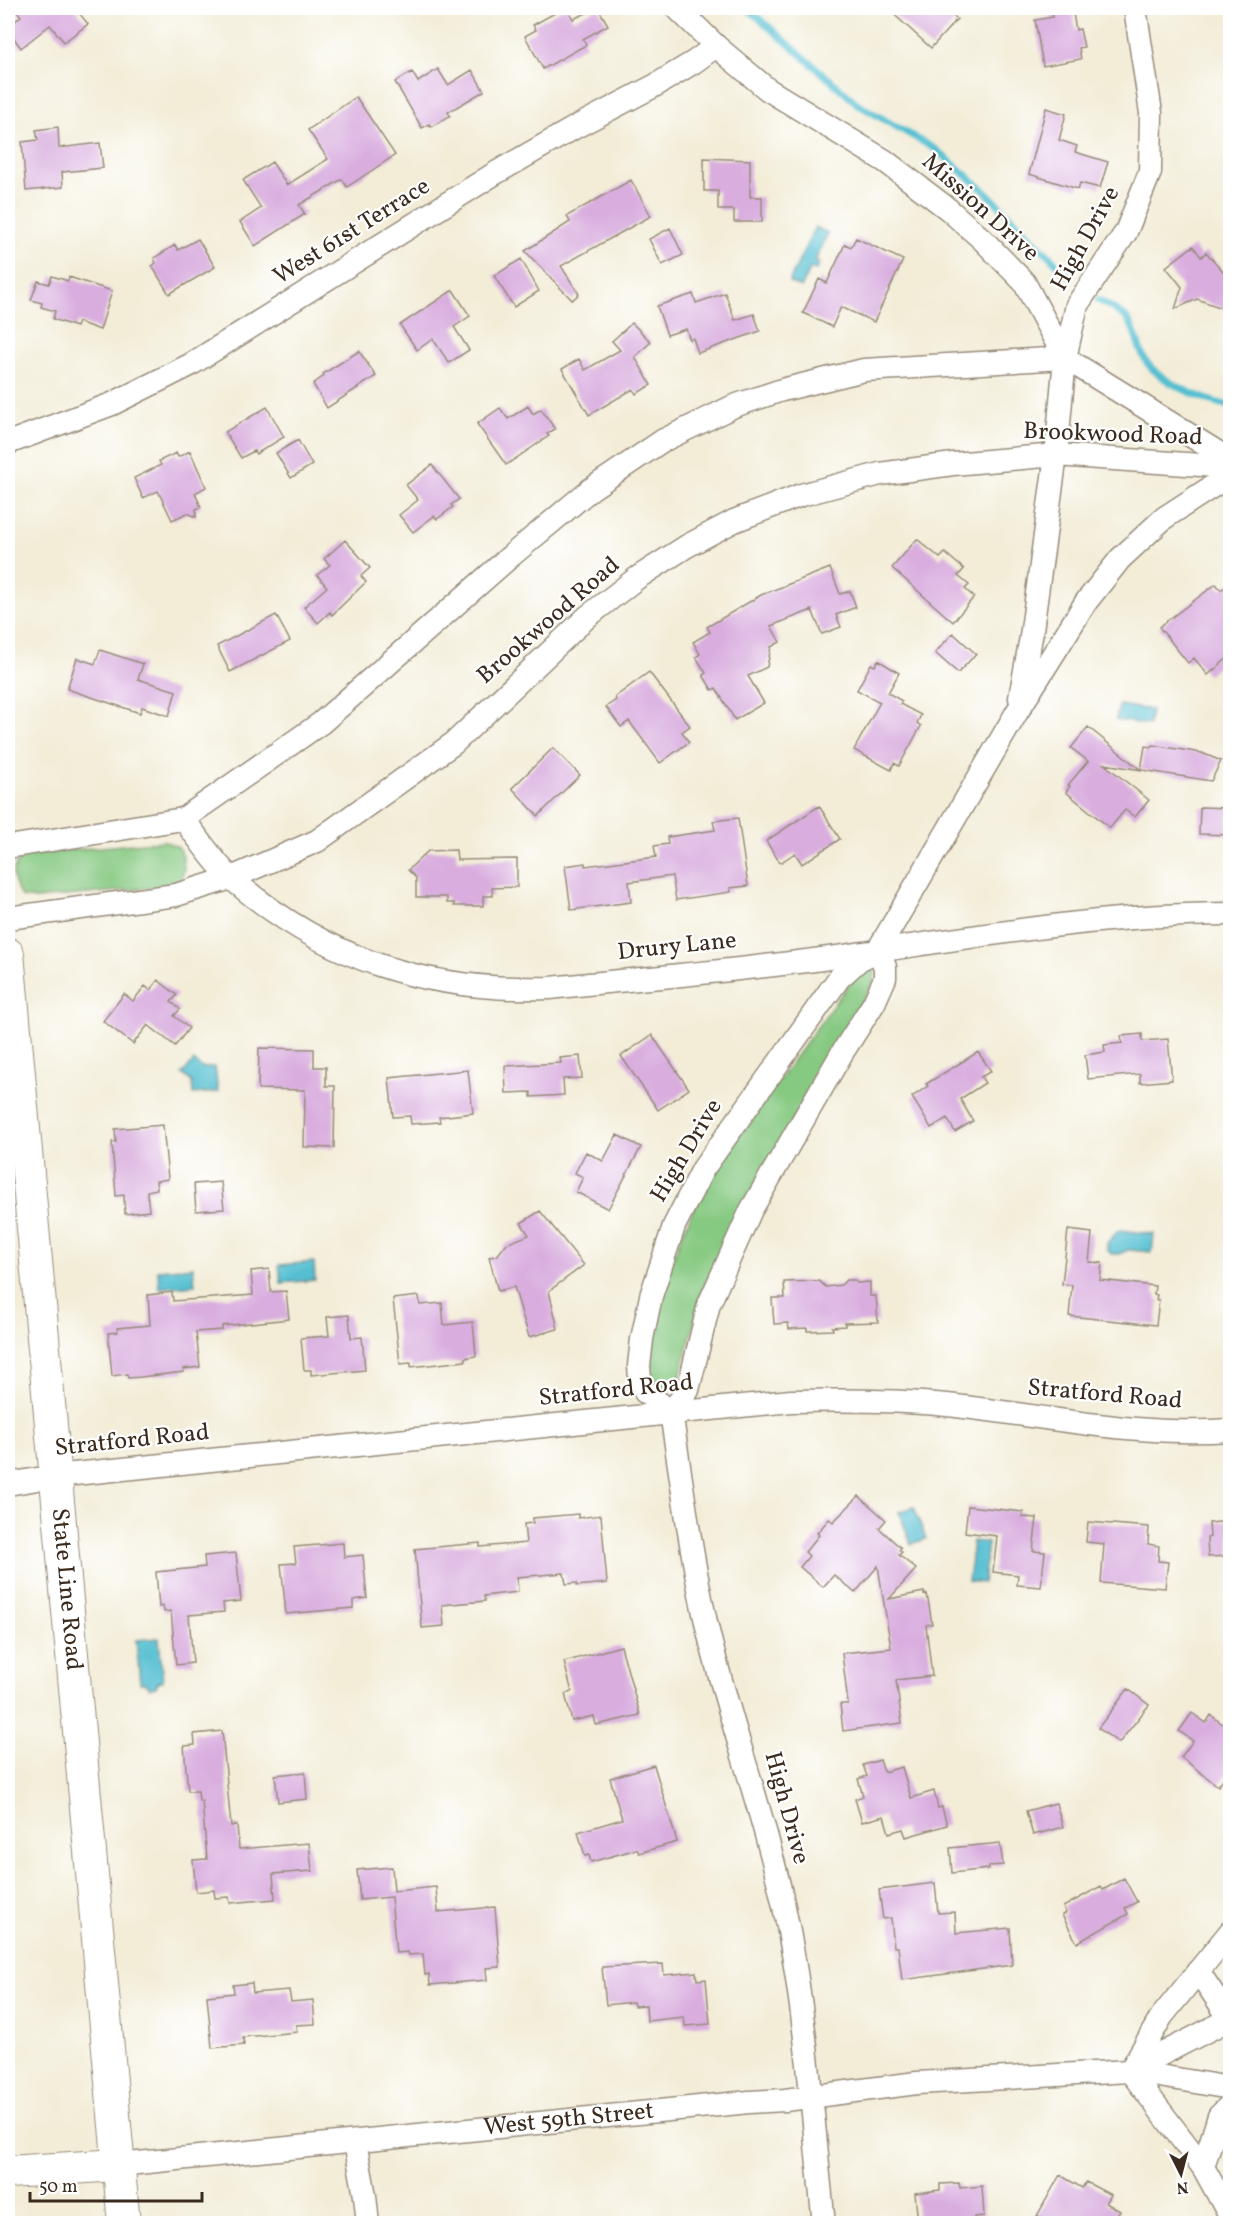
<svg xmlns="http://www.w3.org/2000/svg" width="1238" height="2231" font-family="Vollkorn,serif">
  <rect width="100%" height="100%" fill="#fff"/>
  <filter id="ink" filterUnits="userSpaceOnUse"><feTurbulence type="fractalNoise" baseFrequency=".0167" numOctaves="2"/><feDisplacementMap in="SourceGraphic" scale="12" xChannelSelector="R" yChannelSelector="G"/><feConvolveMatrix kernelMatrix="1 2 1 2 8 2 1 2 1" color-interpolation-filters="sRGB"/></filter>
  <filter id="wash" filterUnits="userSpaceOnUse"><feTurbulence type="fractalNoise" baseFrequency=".008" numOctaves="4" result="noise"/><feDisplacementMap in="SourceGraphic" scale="24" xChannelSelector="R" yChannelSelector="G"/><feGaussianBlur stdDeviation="1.35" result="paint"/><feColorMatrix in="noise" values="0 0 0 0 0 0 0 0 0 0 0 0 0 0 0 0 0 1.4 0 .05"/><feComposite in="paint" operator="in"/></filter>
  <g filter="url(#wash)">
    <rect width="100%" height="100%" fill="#f3edd8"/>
    <!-- green -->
    <path fill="#86c981" stroke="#607a50" stroke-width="1.5" d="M 164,841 L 178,847 L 183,856 L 184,871 L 181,879 L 169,886 L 36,899 L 21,897 C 11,878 8,866 28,854 Z
      M 868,967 L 875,971 L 874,981 L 733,1225 L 703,1289 L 678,1384 L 675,1387 L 663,1389 C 648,1380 652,1359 653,1344 C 660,1285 682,1223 714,1173 C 728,1150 745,1128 761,1105 C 793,1060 825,1016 858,972 Z"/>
    <!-- water -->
    <path fill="#55bfd1" stroke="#487478" stroke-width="1.5" d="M 815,227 L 828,233 L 815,261 L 819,263 L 816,270 L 811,268 L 801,288 L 789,282 Z
      M 1119,705 L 1151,710 L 1149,725 L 1116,720 Z
      M 194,1061 L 202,1068 L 215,1067 L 218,1092 L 193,1094 L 192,1082 L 182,1074 Z
      M 1119,1230 L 1154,1234 L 1152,1252 L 1128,1250 L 1119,1254 L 1111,1254 L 1107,1249 L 1107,1243 Z
      M 314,1262 L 315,1280 L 281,1283 L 279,1265 Z
      M 193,1267 L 195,1285 L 159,1288 L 158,1270 Z
      M 914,1507 L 926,1539 L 911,1544 L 899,1512 Z
      M 973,1541 L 988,1543 L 983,1583 L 968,1581 Z
      M 159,1638 L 163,1681 L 158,1682 L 156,1687 L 150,1688 L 145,1683 L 140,1683 L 136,1640 Z"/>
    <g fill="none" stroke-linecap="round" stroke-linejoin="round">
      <!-- stream -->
      <path stroke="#55bfd1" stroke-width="7" d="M 747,8 L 859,105 L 935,149 L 985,191 L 1068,275
        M 1098,300 C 1108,306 1122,312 1129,321 C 1137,334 1138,351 1148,364 C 1164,384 1206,401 1230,406"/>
    </g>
    <g id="blocks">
      <!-- building -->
      <path fill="#d9aedf" d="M 14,8 L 75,8 L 88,24 L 64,42 L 50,25 L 21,48 L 8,30 L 8,27 L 21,16 Z
        M 564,8 L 567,8 L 573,19 L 598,8 L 608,25 L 583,39 L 586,45 L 543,69 L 525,36 L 536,30 L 533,25 Z
        M 887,8 L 945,8 L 957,19 L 931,48 Z
        M 1051,8 L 1072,8 L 1076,30 L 1080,29 L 1084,47 L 1079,48 L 1081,59 L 1043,66 L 1035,20 L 1053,17 Z
        M 438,69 L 448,85 L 472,70 L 484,91 L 448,112 L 450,116 L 431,127 L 429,124 L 422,128 L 395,82 L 412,72 L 418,82 Z
        M 356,97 L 395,155 L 347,187 L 342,179 L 299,205 L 305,214 L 255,246 L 240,222 L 261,208 L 243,180 L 272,162 L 287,185 L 328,159 L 308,130 Z
        M 1046,108 L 1066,114 L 1059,140 L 1077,146 L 1075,152 L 1108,162 L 1100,188 L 1080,183 L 1078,189 L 1029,174 Z
        M 58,127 L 59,148 L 100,143 L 103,168 L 62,172 L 63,187 L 26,191 L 22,142 L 38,140 L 36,130 Z
        M 704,158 L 750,160 L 750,197 L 762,197 L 762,222 L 734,222 L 734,210 L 718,210 L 718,191 L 704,191 Z
        M 631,180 L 651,216 L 561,266 L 579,294 L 572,300 L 525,251 L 570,222 L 567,216 Z
        M 670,228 L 683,255 L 662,265 L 649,239 Z
        M 856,238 L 903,260 L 874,322 L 841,307 L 832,327 L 803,313 L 819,279 L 827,283 L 845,244 L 851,247 Z
        M 198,239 L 215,267 L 169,294 L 152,266 L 156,263 L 154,258 L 175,245 L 178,250 Z
        M 1193,246 L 1201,257 L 1206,252 L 1230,279 L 1230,311 L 1197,299 L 1175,309 L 1182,287 L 1166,267 Z
        M 521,259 L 539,291 L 514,307 L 494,276 Z
        M 52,276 L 68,281 L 69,277 L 112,291 L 100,330 L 78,322 L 76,327 L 53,319 L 55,311 L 41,307 L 42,303 L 31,300 L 38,281 L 49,284 Z
        M 453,290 L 470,316 L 454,327 L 469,350 L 449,363 L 433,339 L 417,350 L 400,325 Z
        M 725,293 L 735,320 L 754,314 L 760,331 L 698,353 L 693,338 L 690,340 L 686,329 L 667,335 L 657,306 L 693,294 L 696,303 Z
        M 632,323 L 651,342 L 635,357 L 651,385 L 636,394 L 633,389 L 589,415 L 562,369 L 579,359 L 585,370 L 620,350 L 612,341 Z
        M 359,351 L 376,376 L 327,408 L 313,384 L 324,376 L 323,374 Z
        M 528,406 L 533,414 L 541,409 L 555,429 L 547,434 L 549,436 L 506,465 L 477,424 L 500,408 L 508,419 Z
        M 267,407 L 284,437 L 256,454 L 254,451 L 241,458 L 225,432 Z
        M 298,440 L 312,465 L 291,478 L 276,453 Z
        M 190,451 L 206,487 L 195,493 L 201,507 L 196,509 L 196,517 L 187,513 L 172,520 L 158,491 L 143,498 L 134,478 L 161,465 L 159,461 L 176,453 L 178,457 Z
        M 432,465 L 459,499 L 451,505 L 453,507 L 437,519 L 434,516 L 413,532 L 399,515 L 418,500 L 406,485 Z
        M 917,539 L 940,558 L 945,553 L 964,569 L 958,576 L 969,585 L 965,589 L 974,597 L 953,622 L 892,568 Z
        M 345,540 L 370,568 L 361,576 L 366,582 L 332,615 L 330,612 L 318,623 L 304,607 L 327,587 L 317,575 L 330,565 L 324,559 Z
        M 830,568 L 840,594 L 850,591 L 856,607 L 836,615 L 841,627 L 822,634 L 812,610 L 771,626 L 780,642 L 771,647 L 767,667 L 748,676 L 764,703 L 735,720 L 716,688 L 712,690 L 703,675 L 706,673 L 696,657 L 700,654 L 693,642 L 710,632 L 707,627 L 761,595 Z
        M 1230,583 L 1230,656 L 1208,675 L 1194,658 L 1188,663 L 1159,627 L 1216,584 L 1221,590 Z
        M 276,615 L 290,641 L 230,672 L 217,646 Z
        M 953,633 L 976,654 L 958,673 L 935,653 Z
        M 100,650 L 143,664 L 138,679 L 176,691 L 169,716 L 142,707 L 140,713 L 67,689 L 77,658 L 95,664 Z
        M 878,660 L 899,673 L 888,693 L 902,701 L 900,704 L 921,715 L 917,723 L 921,726 L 899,766 L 894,763 L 891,770 L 854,750 L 880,702 L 857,690 L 871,664 L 875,666 Z
        M 649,672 L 690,726 L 682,732 L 689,742 L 660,763 L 629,721 L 621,727 L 606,707 L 616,700 L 615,697 Z
        M 1088,727 L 1141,770 L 1145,746 L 1152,747 L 1153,745 L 1202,753 L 1221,761 L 1211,781 L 1104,764 L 1149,800 L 1135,817 L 1125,810 L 1110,828 L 1066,792 L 1070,786 L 1068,785 L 1088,761 L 1071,748 Z
        M 553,748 L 580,775 L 538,816 L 512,788 Z
        M 819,806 L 840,839 L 802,864 L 795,853 L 780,863 L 766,841 Z
        M 1200,807 L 1230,808 L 1230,835 L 1199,834 Z
        M 738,818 L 748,886 L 730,888 L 731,892 L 676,900 L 672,876 L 629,882 L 631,902 L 571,910 L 565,866 L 585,863 L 585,866 L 656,857 L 654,846 L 668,844 L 667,837 L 715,830 L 713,821 Z
        M 456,850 L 457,860 L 517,859 L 517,887 L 492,888 L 493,896 L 483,896 L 483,906 L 454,906 L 454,903 L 447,903 L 447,897 L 416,897 L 416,878 L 408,870 L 428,851 Z
        M 158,980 L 177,995 L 171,1002 L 180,1009 L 174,1016 L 189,1028 L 175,1046 L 148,1025 L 133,1044 L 103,1021 L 124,994 L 133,1001 L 145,986 L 150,990 Z
        M 1142,1034 L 1142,1041 L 1168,1039 L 1172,1080 L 1140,1083 L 1140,1074 L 1088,1079 L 1085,1055 L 1105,1052 L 1104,1045 L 1122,1043 L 1121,1036 Z
        M 652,1035 L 689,1089 L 658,1110 L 621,1056 Z
        M 259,1048 L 314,1049 L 314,1067 L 326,1067 L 326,1086 L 335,1086 L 334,1148 L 304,1147 L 305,1090 L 258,1089 Z
        M 978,1052 L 991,1071 L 981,1077 L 985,1083 L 960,1099 L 973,1121 L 955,1132 L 947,1118 L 931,1128 L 912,1097 L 928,1086 L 926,1084 Z
        M 580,1056 L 582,1078 L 563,1079 L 564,1095 L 531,1097 L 531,1092 L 506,1093 L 505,1066 L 561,1063 L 560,1058 Z
        M 468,1070 L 473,1113 L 439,1117 L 440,1122 L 411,1124 L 410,1116 L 393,1117 L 389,1078 Z
        M 163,1125 L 168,1179 L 156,1181 L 157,1189 L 147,1191 L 149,1211 L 125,1214 L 124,1195 L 116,1196 L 112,1142 L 116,1142 L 115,1129 Z
        M 617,1135 L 641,1147 L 608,1209 L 576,1192 L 583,1177 L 575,1173 L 586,1152 L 603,1161 Z
        M 221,1182 L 224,1209 L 196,1211 L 194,1184 Z
        M 540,1211 L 584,1265 L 549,1291 L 558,1329 L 529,1337 L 514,1287 L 498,1291 L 489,1257 L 497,1256 L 506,1244 L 529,1235 L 521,1223 Z
        M 1068,1230 L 1092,1233 L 1089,1262 L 1102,1263 L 1100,1280 L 1155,1286 L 1154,1294 L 1157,1295 L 1156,1300 L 1159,1300 L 1156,1325 L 1069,1316 L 1072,1285 L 1062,1284 Z
        M 269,1269 L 271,1292 L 286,1291 L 289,1319 L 222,1326 L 222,1330 L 196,1332 L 200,1367 L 183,1369 L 184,1372 L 141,1377 L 128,1378 L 127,1374 L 112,1376 L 108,1333 L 118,1332 L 117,1328 L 150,1325 L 148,1295 L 172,1292 L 173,1301 L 253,1295 L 251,1271 Z
        M 846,1280 L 854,1280 L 857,1283 L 870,1282 L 870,1296 L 876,1296 L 878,1322 L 845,1323 L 845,1326 L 832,1327 L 833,1330 L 807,1331 L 807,1328 L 789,1329 L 788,1323 L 774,1324 L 772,1298 L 785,1298 L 784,1282 L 819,1281 L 826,1287 L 841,1285 Z
        M 419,1296 L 420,1305 L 442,1303 L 444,1325 L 473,1322 L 476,1356 L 465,1358 L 465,1361 L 411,1367 L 411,1363 L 400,1364 L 393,1299 Z
        M 349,1315 L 351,1338 L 362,1337 L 365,1370 L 311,1375 L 311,1370 L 304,1370 L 301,1338 L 329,1336 L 327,1317 Z
        M 859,1496 L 886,1520 L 879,1528 L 901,1548 L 899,1550 L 902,1552 L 899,1555 L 916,1569 L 889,1599 L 924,1592 L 924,1595 L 927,1594 L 932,1624 L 926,1625 L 932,1676 L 896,1680 L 902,1723 L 843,1731 L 840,1704 L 848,1704 L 842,1653 L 891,1648 L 878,1566 L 855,1593 L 834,1575 L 823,1587 L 800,1567 L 809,1556 L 805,1552 L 819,1535 L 817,1533 L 829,1519 L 833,1522 Z
        M 968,1506 L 1023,1512 L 1022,1517 L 1037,1518 L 1033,1551 L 1045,1552 L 1041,1587 L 1017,1585 L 1018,1575 L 993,1572 L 997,1536 L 965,1532 Z
        M 578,1514 L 578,1518 L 601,1515 L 607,1583 L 577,1586 L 577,1583 L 566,1584 L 564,1573 L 517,1577 L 518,1592 L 484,1596 L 485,1601 L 442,1605 L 444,1626 L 422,1628 L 415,1549 L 480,1543 L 480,1547 L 526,1543 L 524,1524 L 533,1523 L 533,1518 Z
        M 1230,1521 L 1230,1556 L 1208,1557 L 1207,1538 L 1210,1537 L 1209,1523 Z
        M 1088,1522 L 1149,1527 L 1148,1544 L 1159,1546 L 1158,1561 L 1168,1562 L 1165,1588 L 1101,1583 L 1104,1544 L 1086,1542 Z
        M 343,1543 L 344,1557 L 363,1555 L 367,1598 L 353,1600 L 353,1608 L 286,1614 L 281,1564 L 296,1563 L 294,1547 Z
        M 236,1553 L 241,1601 L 223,1603 L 224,1612 L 189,1615 L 193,1663 L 176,1665 L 171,1611 L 164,1612 L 163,1606 L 159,1607 L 156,1572 L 205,1567 L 204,1556 Z
        M 621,1646 L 640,1715 L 596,1725 L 594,1716 L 572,1721 L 565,1694 L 572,1692 L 564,1662 Z
        M 1128,1689 L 1149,1705 L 1119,1743 L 1098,1728 Z
        M 1192,1713 L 1206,1723 L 1211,1715 L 1230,1730 L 1230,1769 L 1218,1786 L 1181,1757 L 1193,1741 L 1179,1731 Z
        M 222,1731 L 231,1826 L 237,1825 L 239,1849 L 309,1843 L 312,1871 L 273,1874 L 275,1899 L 230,1903 L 229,1897 L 215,1898 L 214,1890 L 196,1892 L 193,1860 L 207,1859 L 202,1801 L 199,1801 L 198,1791 L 188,1791 L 184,1746 L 195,1745 L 194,1734 Z
        M 880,1760 L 884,1772 L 902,1767 L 911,1798 L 934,1791 L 938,1808 L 942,1807 L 947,1825 L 906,1837 L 903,1829 L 889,1833 L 884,1816 L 862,1822 L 855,1799 L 863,1796 L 858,1779 L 867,1776 L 863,1765 Z
        M 654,1765 L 677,1842 L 639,1853 L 637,1849 L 591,1862 L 589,1855 L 585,1856 L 578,1832 L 622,1819 L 610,1778 Z
        M 305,1772 L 307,1799 L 278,1802 L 275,1775 Z
        M 1056,1803 L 1063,1827 L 1033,1835 L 1026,1811 Z
        M 1000,1843 L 1003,1865 L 989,1866 L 989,1869 L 952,1873 L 950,1848 Z
        M 392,1867 L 394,1891 L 436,1887 L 438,1912 L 495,1907 L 500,1967 L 486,1968 L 487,1980 L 430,1985 L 429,1974 L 425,1975 L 423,1954 L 408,1955 L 407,1952 L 396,1953 L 391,1897 L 360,1900 L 357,1870 Z
        M 1124,1878 L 1137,1902 L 1125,1908 L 1128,1914 L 1077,1943 L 1062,1915 L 1066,1913 L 1063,1907 L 1101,1886 L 1103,1890 Z
        M 935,1883 L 938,1913 L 955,1912 L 956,1933 L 1010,1928 L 1012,1965 L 902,1980 L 898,1947 L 894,1947 L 891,1918 L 883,1919 L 879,1890 Z
        M 663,1964 L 664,1975 L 696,1972 L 697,1980 L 706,1979 L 710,2024 L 685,2026 L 684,2017 L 647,2021 L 646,2005 L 634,2006 L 633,2002 L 606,2005 L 602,1967 Z
        M 252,1983 L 253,1993 L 289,1990 L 291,2002 L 313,2000 L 315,2024 L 296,2025 L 297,2032 L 243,2037 L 244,2045 L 212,2048 L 207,1996 L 234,1993 L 233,1985 Z
        M 1060,2175 L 1082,2188 L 1086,2182 L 1111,2195 L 1106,2203 L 1120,2211 L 1113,2223 L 1051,2223 L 1037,2216 Z
        M 959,2183 L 960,2188 L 982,2186 L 984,2216 L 974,2217 L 974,2223 L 918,2223 L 915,2193 L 940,2190 L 940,2184 Z"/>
    </g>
  </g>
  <g filter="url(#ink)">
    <use href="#blocks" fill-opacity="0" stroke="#978c7b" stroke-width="1.5"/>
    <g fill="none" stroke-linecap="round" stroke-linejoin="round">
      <defs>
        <g id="street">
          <path d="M 677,8 L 716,46 L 767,89 L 885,161 L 948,209 L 983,240 L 1024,282 L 1065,358 L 1230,460"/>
          <path d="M 8,443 L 112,404 L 190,365 L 494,174 L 574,128 L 656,85 L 694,62 L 716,46"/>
          <path d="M 1020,698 L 1031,637 L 1056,455 L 1065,358 L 1077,305 L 1126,232 L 1150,172 L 1151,113 L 1135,8"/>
          <path d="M 183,819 C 198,837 214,863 232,879 C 326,960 427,992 550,988 C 643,978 737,971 829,958 C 962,939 1096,914 1230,914"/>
          <path d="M 8,847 L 183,819 L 321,723 L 512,555 L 591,489 L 662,441 L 734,406 L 782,390 L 864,370 L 1065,358"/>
          <path d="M 8,918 L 176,895 L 231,878 L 317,841 L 454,743 L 587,617 L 637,578 L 687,546 L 734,521 L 801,495 L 880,474 L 953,464 L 1056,455 L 1230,467"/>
          <path d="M 671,1412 L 688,1390 L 709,1304 L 751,1210 L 842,1053 L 874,1003 L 885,978 L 885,967 L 878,950"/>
          <path d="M 8,1484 L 55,1476 L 230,1458 L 791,1401 C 843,1400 895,1400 947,1405 C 1041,1415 1136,1437 1230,1430"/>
          <path d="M 1198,1971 L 1230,2019"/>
          <path d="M 1131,2070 L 1230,2019"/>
          <path d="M 1130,2071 L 1203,2167 L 1230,2216"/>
          <path d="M 1130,2071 L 1162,2016 L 1230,1932"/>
          <path d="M 355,2142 L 365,2196 L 368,2224"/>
          <path id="s1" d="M 118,2165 L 749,2102 L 785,2100 L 917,2083 L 1130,2071 L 1230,2088"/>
          <path d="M 1203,2167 L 1219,2116 L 1230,2105"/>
          <path d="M 824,2224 C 813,2124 807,2024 788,1926 C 768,1824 731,1728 707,1627 C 691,1556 682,1484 671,1412 L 645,1392 L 640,1380 L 639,1366 L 642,1339 L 651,1296 L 674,1226 L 703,1169 L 839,978 L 859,960 L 878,950 L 1017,712 L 1086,602 L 1120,559 L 1164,518 L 1230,475"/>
        </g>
        <g id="secondary">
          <path id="s2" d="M 8,954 L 124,2224"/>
          <path d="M 8,2172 L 118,2165"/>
        </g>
      </defs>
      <!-- street casing -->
      <use href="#street" stroke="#978c7b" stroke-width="25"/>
      <!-- secondary casing -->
      <use href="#secondary" stroke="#978c7b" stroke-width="34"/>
      <!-- street -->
      <use href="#street" stroke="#fff" stroke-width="22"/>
      <!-- secondary -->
      <use href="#secondary" stroke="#fff" stroke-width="32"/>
    </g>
  </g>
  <g text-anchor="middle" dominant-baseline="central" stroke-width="4.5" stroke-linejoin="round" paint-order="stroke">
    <!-- street labels -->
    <g font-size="24" fill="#3b2a1e" stroke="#fff">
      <text transform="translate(980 208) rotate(42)">Mission Drive</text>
      <text transform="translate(352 232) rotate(-32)">West 61st Terrace</text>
      <text transform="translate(1086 239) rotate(-61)">High Drive</text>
      <text transform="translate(1113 435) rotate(2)">Brookwood Road</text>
      <text transform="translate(549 621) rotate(-41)">Brookwood Road</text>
      <text transform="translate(677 947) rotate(-6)">Drury Lane</text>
      <text transform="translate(687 1151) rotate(-59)">High Drive</text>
      <text transform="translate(616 1391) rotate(-6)">Stratford Road</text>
      <text transform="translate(1105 1395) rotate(5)">Stratford Road</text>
      <text transform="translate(132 1441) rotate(-6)">Stratford Road</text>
      <text stroke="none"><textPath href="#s2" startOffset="638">State Line Road</textPath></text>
      <text transform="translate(786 1808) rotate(75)">High Drive</text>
      <text stroke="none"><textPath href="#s1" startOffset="453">West 59th Street</textPath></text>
    </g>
  </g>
  <!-- margin -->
  <rect width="1238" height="2231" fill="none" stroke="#fff" stroke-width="30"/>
  <!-- north arrow -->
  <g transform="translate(1181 2174) rotate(174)" stroke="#ffffff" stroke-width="4.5" paint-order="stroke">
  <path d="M0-4.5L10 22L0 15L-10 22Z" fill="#3b2a1e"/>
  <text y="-9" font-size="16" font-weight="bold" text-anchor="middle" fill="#3b2a1e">N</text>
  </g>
  <!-- scale -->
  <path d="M30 2192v9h172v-9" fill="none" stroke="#3b2a1e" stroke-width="3"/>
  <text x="39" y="2192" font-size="18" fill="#3b2a1e" stroke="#ffffff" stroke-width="4.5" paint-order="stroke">50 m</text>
</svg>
